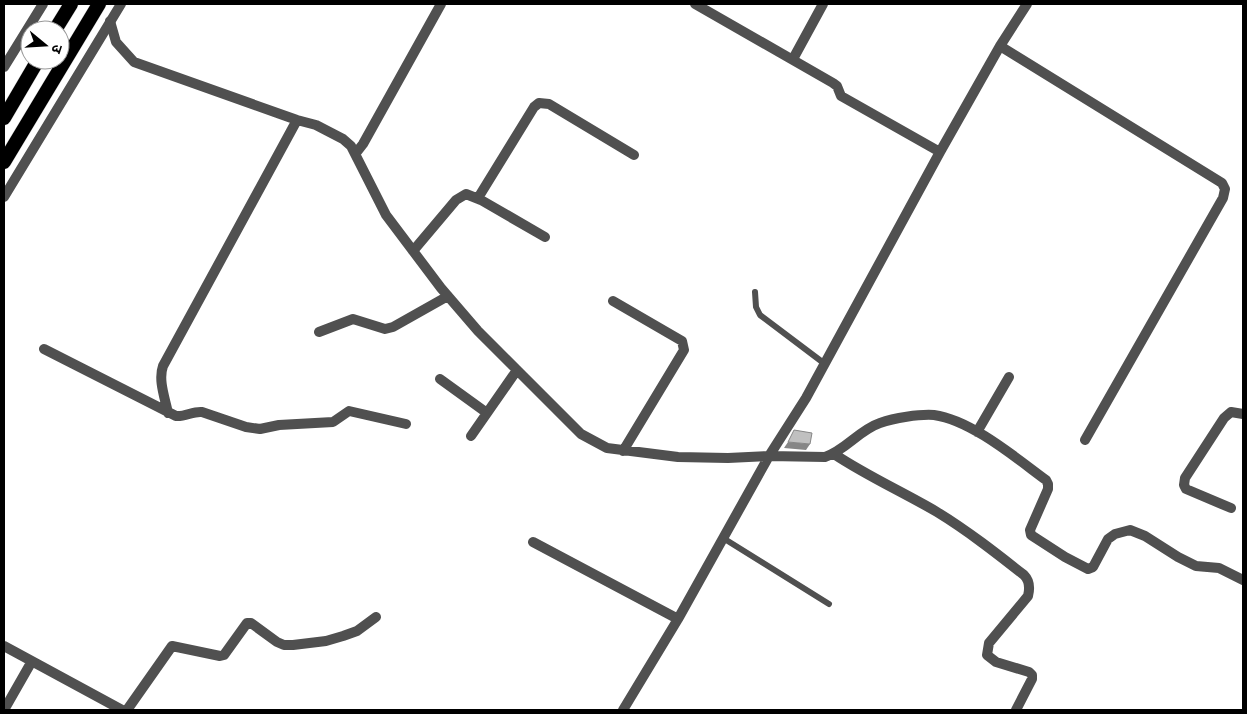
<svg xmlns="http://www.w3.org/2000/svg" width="1247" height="714" font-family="Helvetica,'Noto Sans Devanagari',sans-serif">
  <rect width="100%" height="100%" fill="#fff"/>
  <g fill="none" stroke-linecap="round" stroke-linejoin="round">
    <defs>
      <path id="trunk" d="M 55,30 L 71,4
        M 4,118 L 38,60
        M 4,162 L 99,4"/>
    </defs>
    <!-- trunk casing -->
    <use href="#trunk" stroke="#dbdbdb" stroke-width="15"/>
    <!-- service -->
    <path stroke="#505050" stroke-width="6" d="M 755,292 L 756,307 L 760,315 L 825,364
      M 723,538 L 829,604"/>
    <!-- minor -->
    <path stroke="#505050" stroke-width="10" d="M 695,4 L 833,83 L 837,86 L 841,96 L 940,152
      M 110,21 L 116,42 L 134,62 L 297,120 L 316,125 L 343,139 L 351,146 L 386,215 L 441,288 L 478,331 L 581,434 L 607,448 L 678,457 L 728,458 L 769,456 L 825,457 C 846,450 859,430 880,423 C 894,418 919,414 934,415 C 971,420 1016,458 1046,480 L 1048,484 L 1048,489 L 1030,530 L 1031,535 L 1065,557 L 1088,569 L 1093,567 L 1108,539 L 1115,534 L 1130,530 L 1145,536 L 1178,557 L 1196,566 L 1219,568 L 1243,580
      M 1000,46 L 1222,183 L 1225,189 L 1223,198 L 1085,440
      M 793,59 L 823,4
      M 356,153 L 363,144 L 441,4
      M 478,198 L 534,107 L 539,103 L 549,104 L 634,155
      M 413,251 L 456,200 L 466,194 L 481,200 L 545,237
      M 613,301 L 682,341 L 684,350 L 623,451
      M 319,332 L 353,319 L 385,329 L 393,327 L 448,296
      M 44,349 L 176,416 C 185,417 193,411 202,412 L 246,427 L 260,429 L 279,425 L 333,422 L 349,411 L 406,424
      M 440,379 L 487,413
      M 168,413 C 165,398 158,380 163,366 L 297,120
      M 977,432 L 1009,377
      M 471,436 L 517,370
      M 834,454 C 867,476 903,492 937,512 C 968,531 996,553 1024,575 C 1030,581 1030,588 1028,596 L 989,643 L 987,655 L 996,662 L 1029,672 L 1032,675 L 1032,679 L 1016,710
      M 1231,508 L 1186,489 L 1184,485 L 1185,478 L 1224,418 L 1231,412 L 1243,414
      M 533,542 L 678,619
      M 4,646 L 122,710
      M 4,710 L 32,661
      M 127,710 L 172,646 L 220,656 L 224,655 L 247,623 L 251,623 L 277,642 L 284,645 L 293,645 L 326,641 L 343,636 L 357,631 L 376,617
      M 623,710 L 678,619 L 769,456 L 806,398 L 940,152 L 1000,46 L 1027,4"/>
    <!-- tertiary -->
    <path stroke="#505050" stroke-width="10" d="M 4,67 L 43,4
      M 4,197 L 121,4"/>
    <!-- trunk -->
    <use href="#trunk" stroke="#000" stroke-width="14"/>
  </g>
  <!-- shaded-wall -->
  <path fill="#868686" d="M 788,442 L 810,444 L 806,450 L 784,448 Z"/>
  <!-- building -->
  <path fill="#c0c0c0" stroke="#868686" d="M 794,430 L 812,433 L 810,444 L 788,442 Z"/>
  <!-- border -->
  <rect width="1247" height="714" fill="none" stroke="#000000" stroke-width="10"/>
  <!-- north arrow -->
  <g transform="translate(45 45) rotate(108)"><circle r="24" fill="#ffffff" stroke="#999999"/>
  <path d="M0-4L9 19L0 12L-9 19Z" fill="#000000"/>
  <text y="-8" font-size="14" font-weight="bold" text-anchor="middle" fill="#000000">उ</text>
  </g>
</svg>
